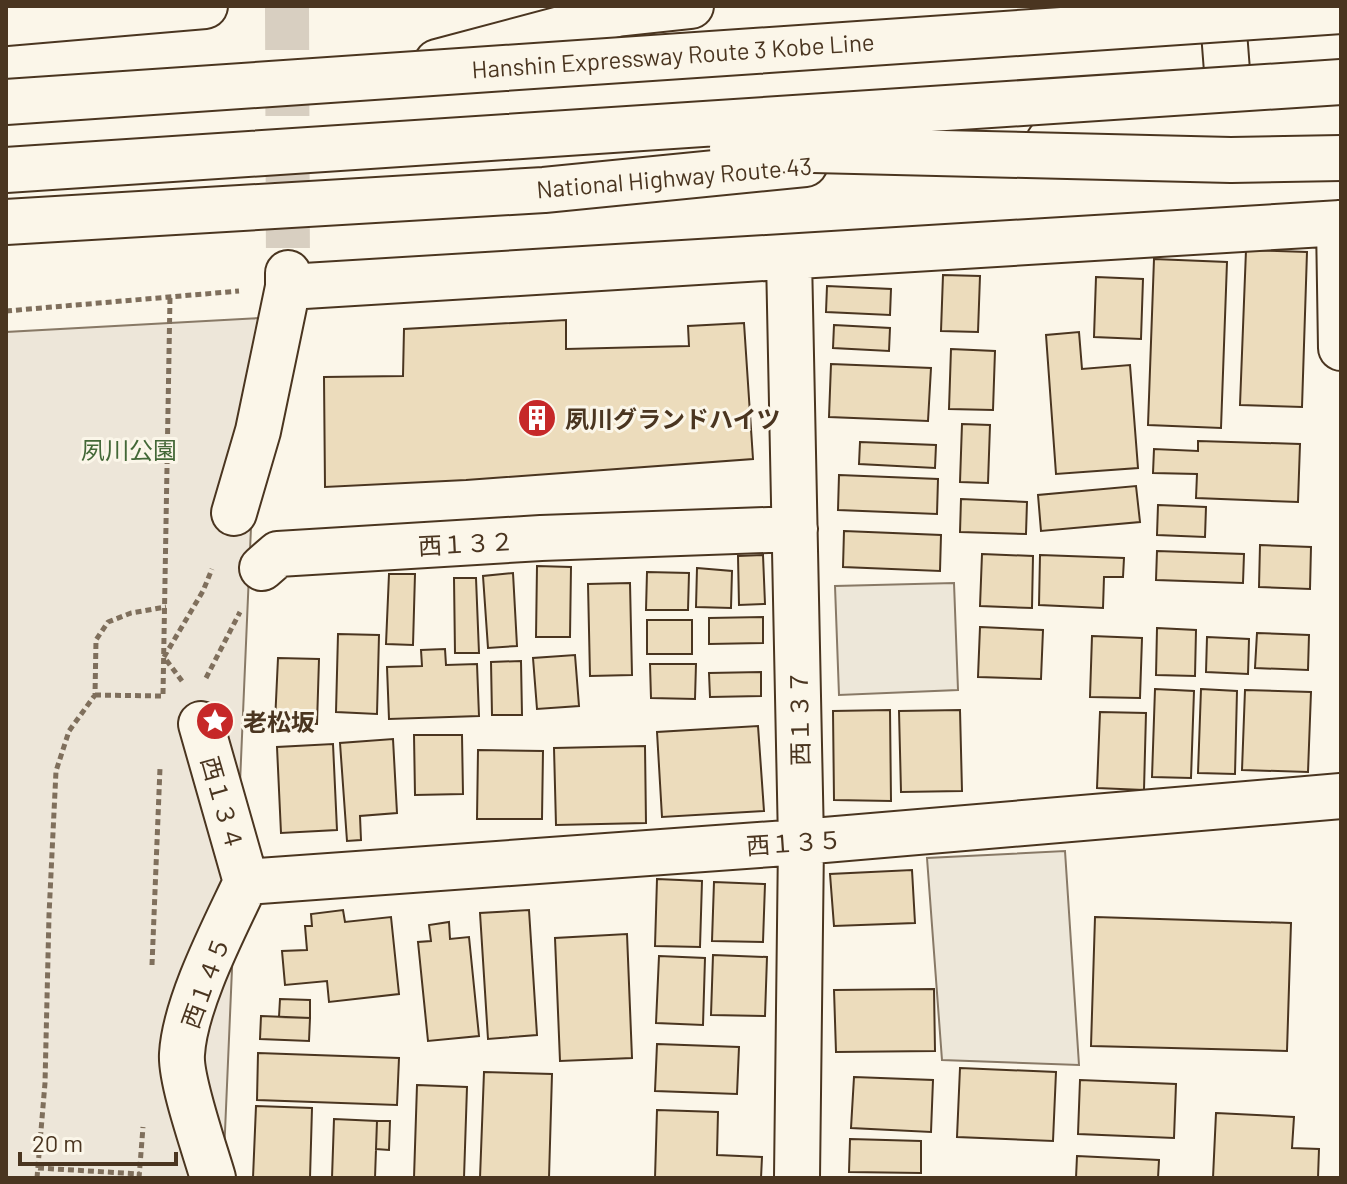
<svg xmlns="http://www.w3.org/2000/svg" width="1347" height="1184" font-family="Barlow,'Noto Sans JP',sans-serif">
  <rect width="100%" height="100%" fill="#fbf6e9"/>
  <!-- green -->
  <path fill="#ede6d9" stroke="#887966" stroke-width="2" d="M 260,318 L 223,1178 L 6,1178 L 6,332 Z"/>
  <!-- parking -->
  <path fill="#ede7d9" stroke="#887966" stroke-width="2" d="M 954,583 L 958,690 L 839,695 L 835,586 Z
    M 1065,851 L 1079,1065 L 942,1060 L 927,858 Z"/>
  <!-- building -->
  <path fill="#ecdcbc" stroke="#4a3520" stroke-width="2" d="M 1246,250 L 1307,252 L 1302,407 L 1240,405 Z
    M 1154,259 L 1227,262 L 1221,428 L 1148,425 Z
    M 943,275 L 980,276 L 978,332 L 941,331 Z
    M 1096,277 L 1143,279 L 1141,339 L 1094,337 Z
    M 827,286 L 891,289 L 890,315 L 826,312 Z
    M 566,320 L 566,349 L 689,346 L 688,326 L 744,323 L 753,459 L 466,480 L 325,487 L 324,377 L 403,376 L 404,329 Z
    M 834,325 L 890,328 L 889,351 L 833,348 Z
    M 1079,332 L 1082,369 L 1130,365 L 1138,468 L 1056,474 L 1046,335 Z
    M 951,349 L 995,351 L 993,410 L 949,409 Z
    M 831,364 L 931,368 L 928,421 L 829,417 Z
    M 962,424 L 990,425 L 988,483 L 960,482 Z
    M 1198,441 L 1300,444 L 1298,502 L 1196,498 L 1197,474 L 1153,473 L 1154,449 L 1198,451 Z
    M 860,442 L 936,445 L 935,468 L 859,464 Z
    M 839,475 L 938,479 L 937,514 L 838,510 Z
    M 1136,486 L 1140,522 L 1041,531 L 1038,495 Z
    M 961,499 L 1027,502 L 1026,534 L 960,532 Z
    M 1158,505 L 1206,507 L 1205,537 L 1157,535 Z
    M 844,531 L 941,535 L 940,571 L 843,567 Z
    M 1260,545 L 1311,547 L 1310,589 L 1259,587 Z
    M 1157,551 L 1244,554 L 1243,583 L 1156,580 Z
    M 982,554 L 1033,556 L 1032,608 L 980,606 Z
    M 763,555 L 765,604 L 739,605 L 738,556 Z
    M 1040,555 L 1124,558 L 1123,577 L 1104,577 L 1103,608 L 1039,605 Z
    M 537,566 L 571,567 L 570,637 L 536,637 Z
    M 697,568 L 732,571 L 731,608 L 696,607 Z
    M 647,572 L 689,573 L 688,610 L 646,610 Z
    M 513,573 L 517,646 L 488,648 L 483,576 Z
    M 389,574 L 415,574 L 413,645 L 386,644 Z
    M 454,578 L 476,578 L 479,653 L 455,653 Z
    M 630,583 L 632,675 L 590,676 L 588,584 Z
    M 763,617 L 763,643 L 709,644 L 709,618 Z
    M 647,620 L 692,620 L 692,654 L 647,654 Z
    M 980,627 L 1043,630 L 1041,679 L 978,677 Z
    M 1157,628 L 1196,630 L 1195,676 L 1156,675 Z
    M 1257,633 L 1309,635 L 1308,670 L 1255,668 Z
    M 338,634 L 379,635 L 377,714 L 336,712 Z
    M 1092,636 L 1142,638 L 1140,698 L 1090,697 Z
    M 1207,637 L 1249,639 L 1248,674 L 1206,672 Z
    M 445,649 L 446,665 L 477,664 L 479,716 L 389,719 L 387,667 L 422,666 L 421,650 Z
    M 575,655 L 579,706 L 537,709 L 533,658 Z
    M 278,658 L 319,659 L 317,724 L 275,722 Z
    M 521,661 L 522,715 L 492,715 L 491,662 Z
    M 650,664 L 696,664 L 695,699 L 651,698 Z
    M 761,672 L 761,696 L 710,697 L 709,673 Z
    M 1155,689 L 1194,691 L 1191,778 L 1152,777 Z
    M 1201,689 L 1237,691 L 1235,774 L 1198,773 Z
    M 1245,690 L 1311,692 L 1308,772 L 1242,770 Z
    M 890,710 L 891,801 L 834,800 L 833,711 Z
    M 960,710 L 962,791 L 901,792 L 899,711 Z
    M 1100,712 L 1146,713 L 1144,790 L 1097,788 Z
    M 758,726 L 764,811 L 662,817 L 657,732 Z
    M 414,735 L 462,735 L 463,794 L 415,795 Z
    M 393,739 L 397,813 L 360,816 L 361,840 L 347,841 L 340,743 Z
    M 333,744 L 337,830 L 281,833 L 277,747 Z
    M 645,746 L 646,823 L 556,825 L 554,748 Z
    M 478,750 L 543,751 L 542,819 L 477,819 Z
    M 912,870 L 915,923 L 834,926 L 830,874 Z
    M 657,879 L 702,881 L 700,947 L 655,946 Z
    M 714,882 L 765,884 L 763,942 L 712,941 Z
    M 343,910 L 345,922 L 391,917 L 399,994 L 329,1002 L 327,981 L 285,985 L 282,951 L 307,950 L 305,926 L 312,926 L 311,914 Z
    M 529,910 L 537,1035 L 488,1039 L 480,913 Z
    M 1095,917 L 1291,923 L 1287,1051 L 1091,1046 Z
    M 449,922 L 450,939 L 469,937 L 479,1036 L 428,1041 L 418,942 L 431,941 L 429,925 Z
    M 627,934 L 632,1058 L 560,1061 L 555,938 Z
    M 713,955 L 767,957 L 765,1016 L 711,1015 Z
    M 659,956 L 705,958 L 703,1025 L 656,1023 Z
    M 934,989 L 935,1051 L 836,1052 L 834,990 Z
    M 280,999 L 310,1000 L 310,1018 L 279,1017 Z
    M 261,1016 L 310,1018 L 309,1041 L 260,1039 Z
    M 657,1044 L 739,1047 L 737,1094 L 655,1091 Z
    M 258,1053 L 399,1058 L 397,1105 L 257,1100 Z
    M 960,1068 L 1056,1072 L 1053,1141 L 957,1137 Z
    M 484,1072 L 552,1074 L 549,1178 L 480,1178 Z
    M 854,1077 L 933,1080 L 931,1132 L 851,1128 Z
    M 1080,1080 L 1176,1084 L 1174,1138 L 1078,1134 Z
    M 417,1085 L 467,1087 L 464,1178 L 414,1178 Z
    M 256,1106 L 312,1108 L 310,1178 L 253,1178 Z
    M 657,1110 L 718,1112 L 717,1155 L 762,1157 L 761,1178 L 655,1178 Z
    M 1216,1113 L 1294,1117 L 1292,1148 L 1319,1149 L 1318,1178 L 1213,1178 Z
    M 334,1119 L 377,1121 L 375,1178 L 332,1178 Z
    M 377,1121 L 390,1121 L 389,1150 L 376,1149 Z
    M 850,1139 L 921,1141 L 921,1173 L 849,1172 Z
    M 1077,1156 L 1159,1160 L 1158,1178 L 1076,1178 Z"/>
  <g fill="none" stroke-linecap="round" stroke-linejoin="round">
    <!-- street-tunnel -->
    <path stroke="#d8cfc1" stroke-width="44" stroke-dasharray="44 22" stroke-linecap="butt" d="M 287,6 L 288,273"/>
    <defs>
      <path id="street" d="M 1222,6 L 1231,123
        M 1339,223 L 1341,348
        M 789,258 L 801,842 L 797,1178
        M 288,287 L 1341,223
        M 234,513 L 258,431 L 288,287 L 288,273
        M 262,568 L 278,554 L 541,538 L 795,529
        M 201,724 L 246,882
        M 246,882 L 801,842 L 1341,796
        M 213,1178 C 205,1150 180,1080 182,1054 C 185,1003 224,929 246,882"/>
      <path id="highway" d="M 6,23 L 205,6
        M 437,62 L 617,14 L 691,6
        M 1049,141 L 1231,123 L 1341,118
        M 6,222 L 544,190 L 805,164"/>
    </defs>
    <!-- street casing -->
    <use href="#street" stroke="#4a3520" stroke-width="48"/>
    <!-- highway casing -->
    <use href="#highway" stroke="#4a3520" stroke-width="48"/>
    <!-- path -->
    <path stroke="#7f6f5c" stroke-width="5" stroke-dasharray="6 4" stroke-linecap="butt" d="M 6,311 L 239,291
      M 206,678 L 240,612
      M 182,681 L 164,657 L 203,591 L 212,569
      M 163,694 L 170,297
      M 95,695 L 162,696
      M 152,965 L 160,768
      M 38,1168 L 140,1174
      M 37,1178 L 45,1083 L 49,915 L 56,771 L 69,731 L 95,695 L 96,640 L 108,622 L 131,613 L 166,607
      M 139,1178 L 143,1127"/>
    <!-- street -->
    <use href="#street" stroke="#fbf6e9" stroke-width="44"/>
    <!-- highway -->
    <use href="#highway" stroke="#fbf6e9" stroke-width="44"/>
    <defs>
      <path id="highway-bridge" d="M 6,102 L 1341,11
        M 732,148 L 1231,160 L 1341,158
        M 6,170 L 1341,82"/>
    </defs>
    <!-- highway-bridge casing -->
    <use href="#highway-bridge" stroke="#4a3520" stroke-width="48" stroke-linecap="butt"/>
    <!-- highway-bridge -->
    <use href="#highway-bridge" stroke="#fbf6e9" stroke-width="44"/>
  </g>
  <!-- icons -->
  <defs>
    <symbol id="building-disc" viewBox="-11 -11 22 22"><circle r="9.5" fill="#c62828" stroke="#fbf6e9"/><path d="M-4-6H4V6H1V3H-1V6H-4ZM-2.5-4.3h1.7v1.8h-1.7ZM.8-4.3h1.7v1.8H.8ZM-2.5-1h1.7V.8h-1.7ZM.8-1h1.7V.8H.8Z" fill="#fff"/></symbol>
    <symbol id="sight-disc" viewBox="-11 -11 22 22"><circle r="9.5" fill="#c62828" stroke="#fbf6e9"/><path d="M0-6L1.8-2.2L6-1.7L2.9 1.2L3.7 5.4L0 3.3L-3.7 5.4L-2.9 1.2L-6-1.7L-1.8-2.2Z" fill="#fff"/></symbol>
  </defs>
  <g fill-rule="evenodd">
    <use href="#building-disc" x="515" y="396" width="44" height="44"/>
    <use href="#sight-disc" x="193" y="699" width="44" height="44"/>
  </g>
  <g text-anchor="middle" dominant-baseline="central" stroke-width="6" stroke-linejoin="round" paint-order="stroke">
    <!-- street labels -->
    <g font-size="24" fill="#4a3520" stroke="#fbf6e9">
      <text transform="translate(673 55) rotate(-4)">Hanshin Expressway Route 3 Kobe Line</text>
      <text transform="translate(674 177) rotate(-5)">National Highway Route 43</text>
      <text transform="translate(466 543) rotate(-3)">西１３２</text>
      <text transform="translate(799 718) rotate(-91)">西１３７</text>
      <text transform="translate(223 803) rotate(74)">西１３４</text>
      <text transform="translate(794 842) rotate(-4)">西１３５</text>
      <text transform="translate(205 982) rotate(-70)">西１４５</text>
    </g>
    <!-- poi labels -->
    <g font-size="24" font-weight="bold" fill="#4a3520" stroke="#fbf6e9" text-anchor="start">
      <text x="565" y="418">夙川グランドハイツ</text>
      <text x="243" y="721">老松坂</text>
    </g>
    <!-- park labels -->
    <g font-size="24" fill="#436837" stroke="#fbf6e9">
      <text x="129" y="449">夙川公園</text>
    </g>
  </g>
  <!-- border -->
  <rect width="1347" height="1184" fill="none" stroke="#4a3520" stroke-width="16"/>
  <!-- scale -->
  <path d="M20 1152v12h156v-12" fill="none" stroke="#4a3520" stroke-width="4"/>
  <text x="32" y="1152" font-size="24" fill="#4a3520" stroke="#fbf6e9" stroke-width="6" paint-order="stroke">20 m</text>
</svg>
